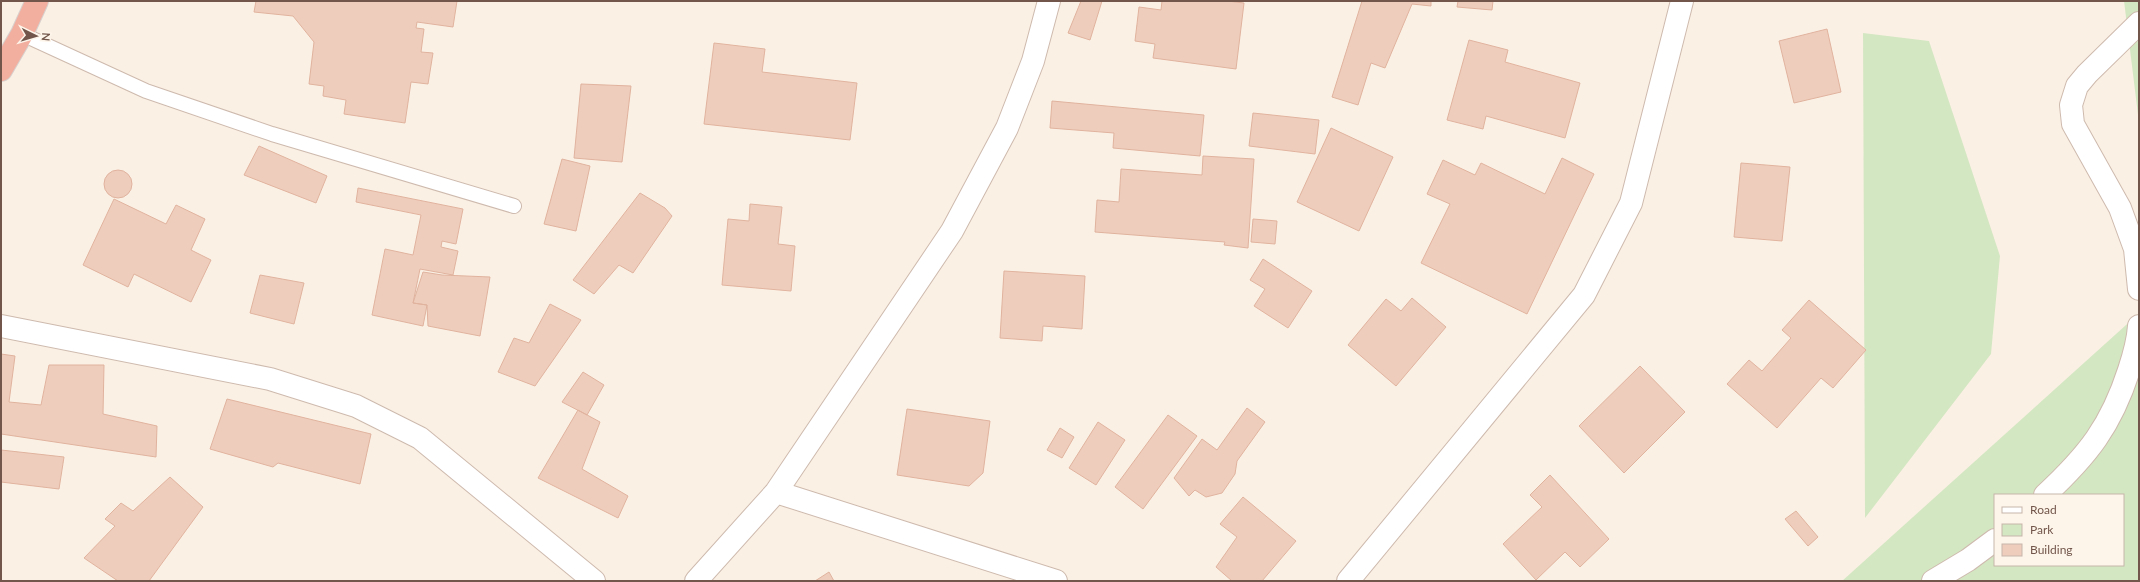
<svg xmlns="http://www.w3.org/2000/svg" width="2140" height="582" font-family="Lato,sans-serif">
  <rect width="100%" height="100%" fill="#fbf0e4"/>
  <!-- green -->
  <path fill="#d4e7c3" fill-rule="evenodd" d="M 2124,1 L 2139,1 L 2139,123 Z
    M 1863,33 L 1929,41 L 2000,256 L 1991,354 L 1865,518 Z
    M 2139,313 L 2139,581 L 1842,581 L 2126,325 ZM 1995,495 L 2123,495 L 2123,565 L 1995,565 Z"/>
  <!-- building -->
  <path fill="#efcdbd" stroke="#e0b39e" d="M 256,1 L 457,1 L 453,27 L 417,22 L 416,28 L 424,29 L 421,52 L 433,53 L 428,84 L 411,82 L 405,123 L 344,114 L 346,100 L 323,96 L 324,86 L 309,84 L 314,42 L 293,16 L 254,12 Z
    M 1081,1 L 1102,1 L 1090,40 L 1068,33 Z
    M 1162,1 L 1227,1 L 1244,3 L 1236,69 L 1153,58 L 1155,44 L 1135,41 L 1139,7 L 1161,10 Z
    M 1362,1 L 1431,1 L 1431,6 L 1412,4 L 1385,68 L 1371,63 L 1358,105 L 1332,97 Z
    M 1458,1 L 1493,1 L 1492,10 L 1457,7 Z
    M 1827,29 L 1841,92 L 1794,103 L 1779,41 Z
    M 1469,40 L 1508,50 L 1505,62 L 1580,83 L 1565,138 L 1486,116 L 1483,129 L 1447,120 Z
    M 714,43 L 765,49 L 762,72 L 857,83 L 850,140 L 704,124 Z
    M 581,84 L 631,86 L 622,162 L 574,158 Z
    M 1052,101 L 1204,115 L 1200,156 L 1113,148 L 1114,133 L 1050,128 Z
    M 1253,113 L 1319,120 L 1315,154 L 1249,146 Z
    M 1331,128 L 1393,157 L 1359,231 L 1297,202 Z
    M 259,146 L 327,176 L 316,203 L 244,175 Z
    M 1203,156 L 1254,159 L 1248,248 L 1224,245 L 1225,242 L 1095,232 L 1097,200 L 1119,202 L 1121,169 L 1202,175 Z
    M 1562,158 L 1594,174 L 1527,314 L 1421,263 L 1450,204 L 1427,194 L 1443,160 L 1475,175 L 1481,163 L 1545,194 Z
    M 562,159 L 590,166 L 576,231 L 544,224 Z
    M 1741,163 L 1790,167 L 1782,241 L 1734,237 Z
    M104 184a14 14 0 1 1 28 0a14 14 0 1 1-28 0Z
    M 358,188 L 463,209 L 456,244 L 442,241 L 441,247 L 458,251 L 453,275 L 420,269 L 413,303 L 427,305 L 423,326 L 372,315 L 385,249 L 413,255 L 421,215 L 356,202 Z
    M 640,193 L 665,208 L 672,216 L 633,273 L 619,265 L 594,294 L 573,280 Z
    M 114,199 L 166,224 L 176,205 L 205,219 L 191,250 L 211,260 L 191,302 L 134,274 L 128,287 L 83,265 Z
    M 750,204 L 782,207 L 778,244 L 795,246 L 791,291 L 722,285 L 728,219 L 749,221 Z
    M 1253,219 L 1277,221 L 1275,244 L 1251,242 Z
    M 1263,259 L 1312,291 L 1288,328 L 1254,306 L 1265,289 L 1250,280 Z
    M 1004,271 L 1085,276 L 1082,329 L 1043,326 L 1042,341 L 1000,338 Z
    M 423,272 L 442,275 L 490,277 L 480,336 L 428,326 L 427,305 L 413,303 Z
    M 260,275 L 304,283 L 294,324 L 250,313 Z
    M 1412,298 L 1446,327 L 1396,386 L 1348,345 L 1386,299 L 1401,311 Z
    M 1809,300 L 1866,350 L 1833,388 L 1821,378 L 1777,428 L 1727,384 L 1749,360 L 1762,371 L 1791,338 L 1782,330 Z
    M 550,304 L 581,320 L 535,386 L 498,372 L 514,338 L 529,343 Z
    M 1,354 L 15,356 L 9,402 L 41,405 L 49,365 L 104,365 L 103,414 L 157,426 L 156,457 L 1,434 Z
    M 1640,366 L 1685,412 L 1624,473 L 1579,426 Z
    M 583,372 L 604,385 L 587,415 L 562,402 Z
    M 227,399 L 371,434 L 360,484 L 278,463 L 273,467 L 210,449 Z
    M 1247,408 L 1265,422 L 1237,461 L 1235,474 L 1222,493 L 1206,497 L 1195,490 L 1189,496 L 1174,478 L 1202,439 L 1217,450 Z
    M 907,409 L 990,421 L 983,473 L 969,486 L 897,475 Z
    M 578,410 L 600,422 L 582,469 L 628,496 L 618,518 L 538,478 Z
    M 1168,415 L 1197,436 L 1143,509 L 1115,487 Z
    M 1098,422 L 1125,440 L 1096,485 L 1069,468 Z
    M 1060,428 L 1074,437 L 1062,458 L 1047,450 Z
    M 1,450 L 64,457 L 59,489 L 1,482 Z
    M 1550,475 L 1609,539 L 1580,567 L 1565,552 L 1536,580 L 1503,544 L 1542,507 L 1530,495 Z
    M 170,477 L 203,507 L 149,581 L 118,581 L 84,558 L 115,526 L 105,519 L 121,503 L 133,511 Z
    M 1243,497 L 1296,541 L 1262,581 L 1232,581 L 1216,567 L 1237,537 L 1220,524 Z
    M 1796,511 L 1818,537 L 1808,546 L 1785,519 Z
    M 829,572 L 834,581 L 815,581 Z"/>
  <g fill="none" stroke-linecap="round" stroke-linejoin="round">
    <defs>
      <path id="lane" d="M 22,34 L 146,91 L 272,134 L 514,206"/>
      <path id="street" d="M 2139,23 L 2087,74 L 2077,86 L 2071,105 L 2073,124 L 2120,208 L 2135,249 L 2139,289
        M 1,326 L 270,379 L 356,406 L 420,438 L 594,581
        M 776,492 L 1056,581
        M 2045,495 C 2088,455 2111,426 2129,370 C 2134,355 2138,341 2139,326
        M 696,581 L 776,492 L 952,231 L 1007,128 L 1033,61 L 1049,1
        M 1348,581 L 1584,295 L 1631,203 L 1682,1
        M 1933,581 L 1968,560 L 1995,540"/>
      <path id="highway" d="M 1,70 L 22,34 L 37,1"/>
    </defs>
    <!-- lane casing -->
    <use href="#lane" stroke="#cebaae" stroke-width="16"/>
    <!-- street casing -->
    <use href="#street" stroke="#cebaae" stroke-width="24"/>
    <!-- highway casing -->
    <use href="#highway" stroke="#d8d0cd" stroke-width="24"/>
    <!-- lane -->
    <use href="#lane" stroke="#fff" stroke-width="14"/>
    <!-- street -->
    <use href="#street" stroke="#fff" stroke-width="22"/>
    <!-- highway -->
    <use href="#highway" stroke="#f2ae9e" stroke-width="22"/>
  </g>
  <!-- border -->
  <rect width="2140" height="582" fill="none" stroke="#72564b" stroke-width="4"/>
  <!-- legend -->
  <rect x="1994" y="494" width="130" height="72" fill="#fef5ea" stroke="#c6b5aa"/>
  <rect x="2002" y="507" width="20" height="6" fill="#ffffff" stroke="#c6b5aa"/>
  <text x="2030" y="514" font-size="12" fill="#72564b">Road</text>
  <rect x="2002" y="524" width="20" height="12" fill="#d4e7c3" stroke="#c6b5aa"/>
  <text x="2030" y="534" font-size="12" fill="#72564b">Park</text>
  <rect x="2002" y="544" width="20" height="12" fill="#efcdbd" stroke="#c6b5aa"/>
  <text x="2030" y="554" font-size="12" fill="#72564b">Building</text>
  <!-- north arrow -->
  <g transform="translate(36 36) rotate(95)" stroke="#fef5ea" stroke-width="3" paint-order="stroke">
  <path d="M0-3L7 15L0 10L-7 15Z" fill="#72564b"/>
  <text y="-6" font-size="11" font-weight="bold" text-anchor="middle" fill="#72564b">N</text>
  </g>
</svg>
